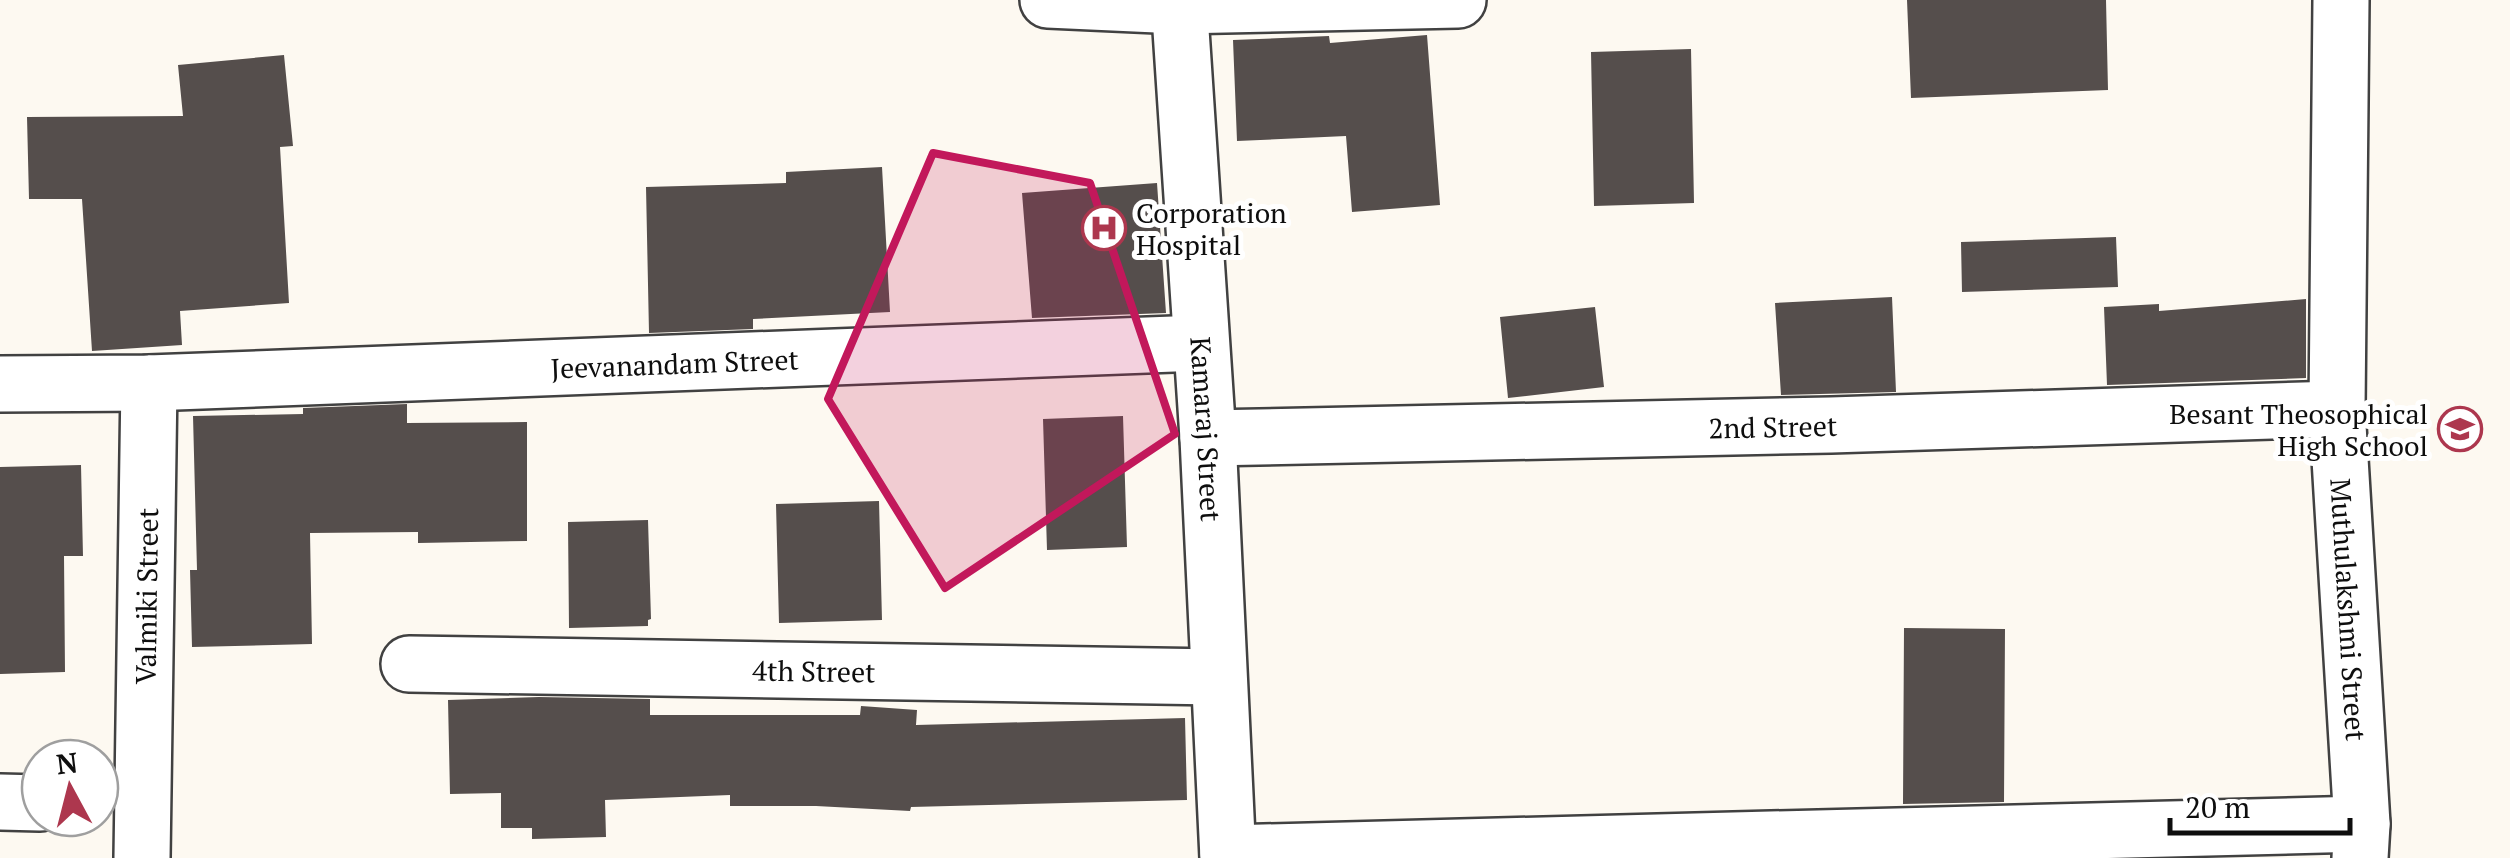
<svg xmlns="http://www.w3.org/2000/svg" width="2510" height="858" font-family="'PT Serif',serif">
  <rect width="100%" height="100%" fill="#fdf9f1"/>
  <!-- building -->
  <path fill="#554e4c" d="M 1907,0 L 2106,0 L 2108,90 L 1911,98 Z
    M 1427,35 L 1440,205 L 1352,212 L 1346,136 L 1237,141 L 1233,40 L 1329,36 L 1330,43 Z
    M 1691,49 L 1694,203 L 1594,206 L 1591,52 Z
    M 284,55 L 293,146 L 280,147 L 289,303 L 180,311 L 182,345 L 92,351 L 82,199 L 29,199 L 27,117 L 183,116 L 178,65 Z
    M 882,167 L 890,312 L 753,319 L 753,329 L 649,333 L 646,187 L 786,183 L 786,172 Z
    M 1157,183 L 1166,313 L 1032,318 L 1022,193 Z
    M 2116,237 L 2118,287 L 1962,292 L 1961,242 Z
    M 1892,297 L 1896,392 L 1781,395 L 1775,303 Z
    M 2306,299 L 2306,378 L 2107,385 L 2104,307 L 2159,304 L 2159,311 Z
    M 1595,307 L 1604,387 L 1508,398 L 1500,317 Z
    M 407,404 L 407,423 L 527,422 L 527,541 L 418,543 L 418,532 L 310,533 L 312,644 L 192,647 L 190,570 L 197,570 L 193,416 L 303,414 L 303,408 Z
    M 1123,416 L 1127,547 L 1047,550 L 1043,419 Z
    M 81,465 L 83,556 L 64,556 L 65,672 L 0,674 L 0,467 Z
    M 879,501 L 882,620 L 779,623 L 776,504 Z
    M 648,520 L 651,619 L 648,620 L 648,626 L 569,628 L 568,522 Z
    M 1904,628 L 2005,629 L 2004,802 L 1903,804 Z
    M 539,697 L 650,699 L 650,715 L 860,715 L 861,706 L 917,710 L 916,725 L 1185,718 L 1187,800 L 911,807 L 910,811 L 816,806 L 730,806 L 730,795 L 605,800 L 606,837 L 532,839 L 532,828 L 501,828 L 501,793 L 450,794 L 448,700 Z"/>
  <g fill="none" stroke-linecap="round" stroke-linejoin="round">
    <defs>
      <g id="minor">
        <path d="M 1048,0 L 1179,6 L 1458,0"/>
        <path id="s1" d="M 1179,0 L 1208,438 L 1228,858"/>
        <path id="s2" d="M 2341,0 L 2337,409 L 2362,824 L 2360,858"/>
        <path id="s3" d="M 0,384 L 149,383 L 1200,343"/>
        <path id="s4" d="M 1208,438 L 1831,425 L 2337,409"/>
        <path id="s5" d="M 409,664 L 1218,677"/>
        <path d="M 0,802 L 40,803"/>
        <path d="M 1228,853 L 2362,824"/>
        <path id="s6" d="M 142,858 L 149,383"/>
      </g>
    </defs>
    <!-- minor casing -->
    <use href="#minor" stroke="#414141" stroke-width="60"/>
    <!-- minor -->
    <use href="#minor" stroke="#fff" stroke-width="55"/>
  </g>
  <!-- marked area -->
  <path fill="#c2185b" fill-opacity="0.2" stroke="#c2185b" stroke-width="8" stroke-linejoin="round" d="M 933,153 L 1090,183 L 1175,434 L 945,588 L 828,399 Z"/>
  <!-- icons -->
  <defs>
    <symbol id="hospital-ring" viewBox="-11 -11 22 22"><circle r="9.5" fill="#fff" stroke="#ad374e" stroke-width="1.5"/><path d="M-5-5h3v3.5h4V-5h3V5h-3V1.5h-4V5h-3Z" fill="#ad374e"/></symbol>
    <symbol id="school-ring" viewBox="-11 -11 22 22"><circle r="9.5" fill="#fff" stroke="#ad374e" stroke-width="1.5"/><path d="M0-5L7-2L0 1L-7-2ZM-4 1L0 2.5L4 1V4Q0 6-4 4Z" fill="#ad374e"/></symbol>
  </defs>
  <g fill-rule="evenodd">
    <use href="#hospital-ring" x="1079" y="203" width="50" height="50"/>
    <use href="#school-ring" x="2435" y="404" width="50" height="50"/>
  </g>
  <g text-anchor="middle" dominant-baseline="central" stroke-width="10" stroke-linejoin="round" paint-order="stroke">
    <!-- poi labels -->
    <g font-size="28" fill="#0e0e0e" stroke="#fff" text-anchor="start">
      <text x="1136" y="212">Corporation<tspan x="1136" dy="32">Hospital</tspan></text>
      <text x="2428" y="413" text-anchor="end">Besant Theosophical<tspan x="2428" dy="32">High School</tspan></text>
    </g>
    <!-- street labels -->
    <g font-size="28" fill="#0e0e0e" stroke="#fff">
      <text stroke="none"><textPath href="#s3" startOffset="675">Jeevanandam Street</textPath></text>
      <text stroke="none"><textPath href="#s4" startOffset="565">2nd Street</textPath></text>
      <text stroke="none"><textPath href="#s1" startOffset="430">Kamaraj Street</textPath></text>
      <text stroke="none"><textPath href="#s6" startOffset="262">Valmiki Street</textPath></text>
      <text stroke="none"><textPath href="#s2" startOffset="610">Muthulakshmi Street</textPath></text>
      <text stroke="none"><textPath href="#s5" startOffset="405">4th Street</textPath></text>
    </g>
  </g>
  <!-- north arrow -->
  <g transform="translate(70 788) rotate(353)"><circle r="48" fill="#ffffff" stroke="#9f9f9f" stroke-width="2.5"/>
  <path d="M0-8L18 38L0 25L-18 38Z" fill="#ad374e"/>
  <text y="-15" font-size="28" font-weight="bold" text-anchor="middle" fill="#0e0e0e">N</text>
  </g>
  <!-- scale -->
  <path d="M2170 818v15h180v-15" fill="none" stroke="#0e0e0e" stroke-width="5"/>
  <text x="2185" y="818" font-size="30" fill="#0e0e0e" stroke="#ffffff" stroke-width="8" paint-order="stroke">20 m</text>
</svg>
